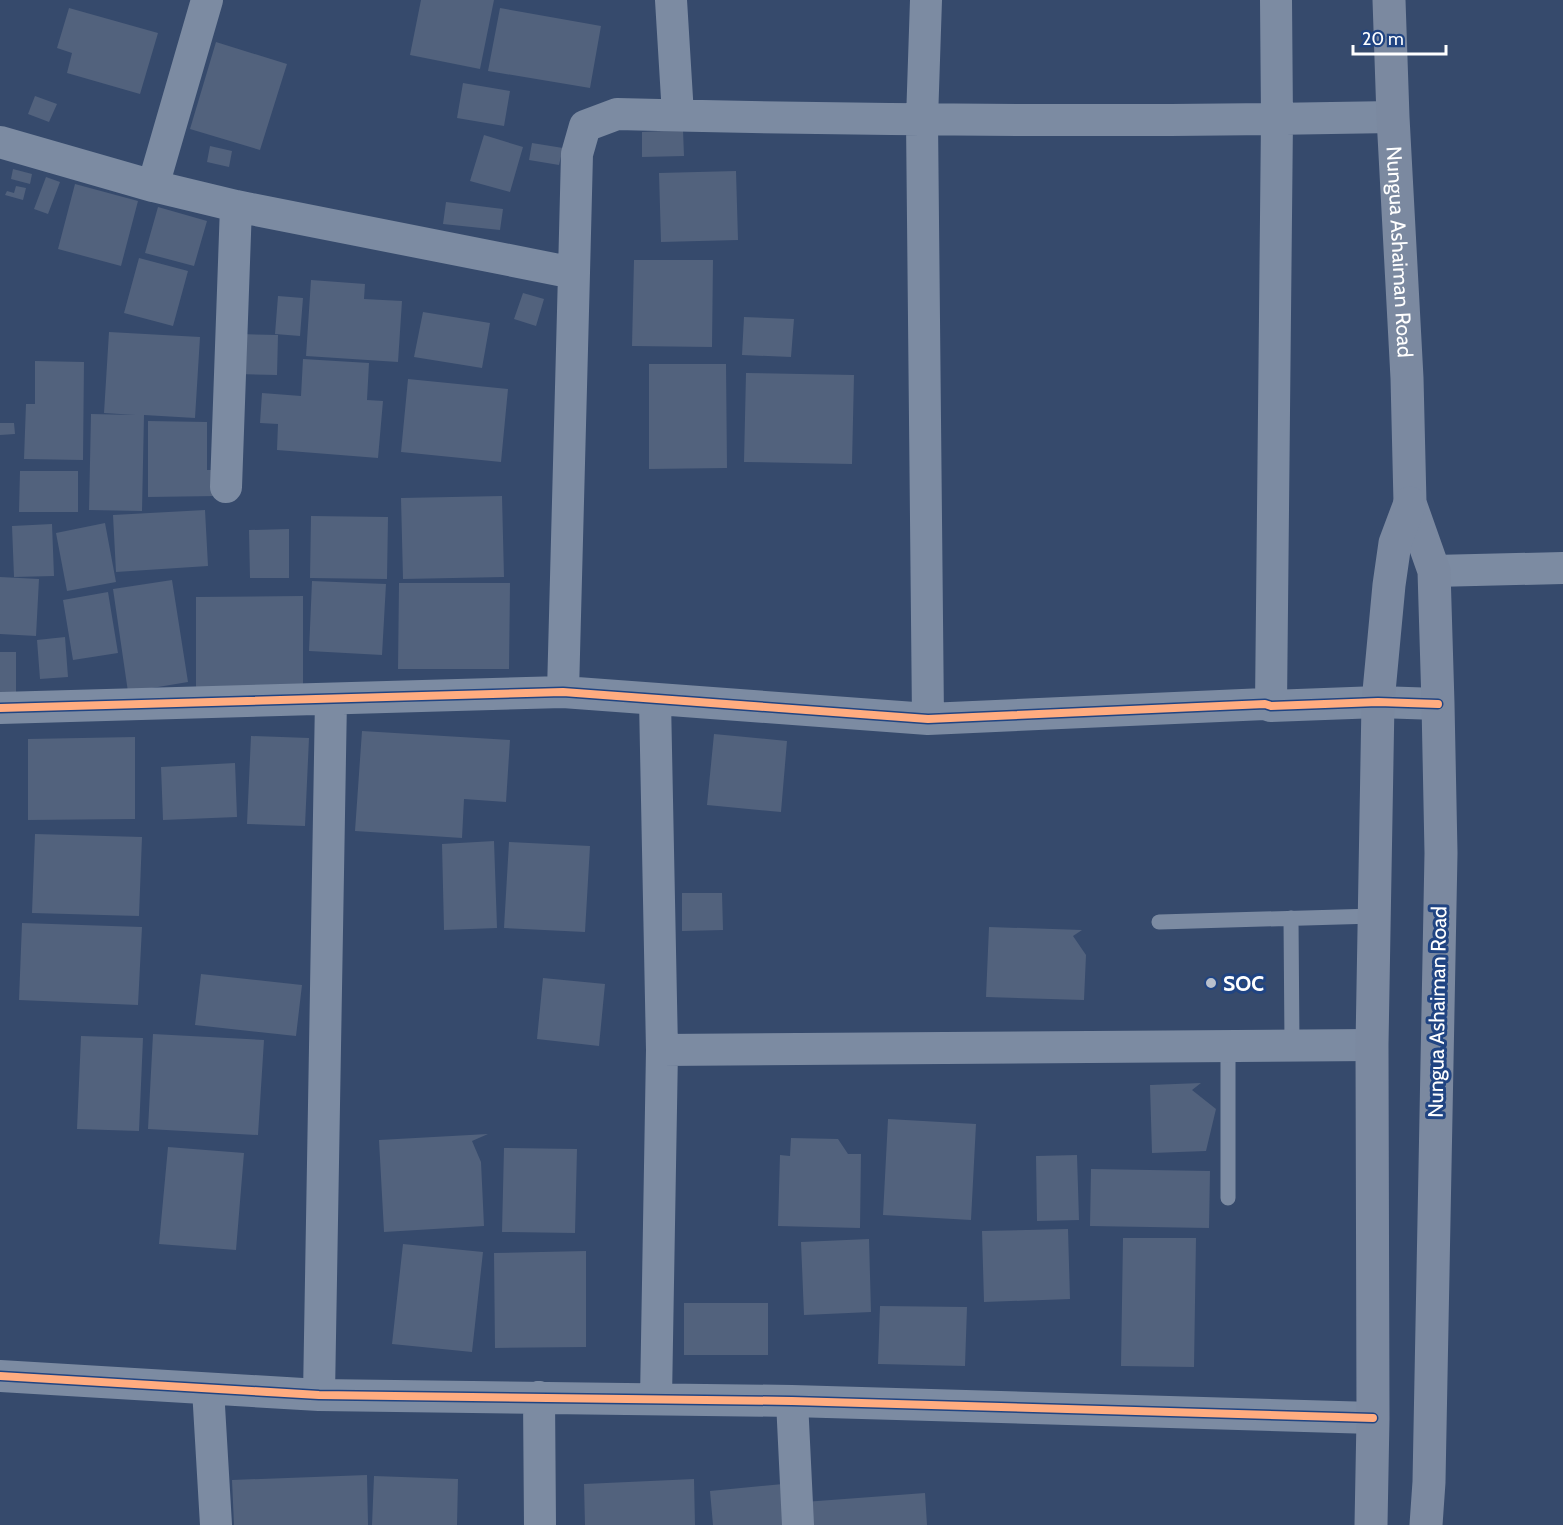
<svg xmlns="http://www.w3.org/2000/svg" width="1563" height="1525" font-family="Cabin,sans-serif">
  <rect width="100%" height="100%" fill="#364a6c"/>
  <!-- building -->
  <path fill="#52627d" d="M 421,0 L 494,0 L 480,69 L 410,55 Z
    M 69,8 L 158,33 L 140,94 L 67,73 L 72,53 L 57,48 Z
    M 500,8 L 601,26 L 590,88 L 488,71 Z
    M 216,42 L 287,64 L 260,150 L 190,129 Z
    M 463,83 L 510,91 L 504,126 L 457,118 Z
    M 35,96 L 57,104 L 49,122 L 28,114 Z
    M 683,130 L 684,156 L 642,157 L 642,132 Z
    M 484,135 L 523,147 L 510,192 L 470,181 Z
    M 532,143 L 563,148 L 559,165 L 529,160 Z
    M 210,146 L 232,151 L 229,167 L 207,162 Z
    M 13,169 L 32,174 L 30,184 L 11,179 Z
    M 736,171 L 738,240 L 661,242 L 659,173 Z
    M 46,177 L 60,182 L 48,214 L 34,209 Z
    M 75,184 L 138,201 L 121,266 L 58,249 Z
    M 16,186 L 26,188 L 23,200 L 5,195 L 7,191 L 14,193 Z
    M 446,202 L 503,209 L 500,230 L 443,224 Z
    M 158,207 L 207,221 L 194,266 L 145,253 Z
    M 139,258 L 188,271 L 173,326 L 124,313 Z
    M 634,260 L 713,260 L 712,347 L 632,346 Z
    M 311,280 L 365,284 L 364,299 L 402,301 L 398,362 L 306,356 Z
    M 523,293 L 544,299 L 536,326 L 514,319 Z
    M 278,296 L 303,298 L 300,336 L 275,334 Z
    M 423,312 L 490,323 L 482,368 L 414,357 Z
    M 744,317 L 794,319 L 791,357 L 742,355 Z
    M 109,332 L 200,337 L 195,418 L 144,415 L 142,511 L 89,510 L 91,414 L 135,415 L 104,413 Z
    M 239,334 L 278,335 L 277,375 L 238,374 Z
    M 303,359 L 369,363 L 367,400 L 383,401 L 378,458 L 277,450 L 278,424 L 260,423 L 262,393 L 301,396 Z
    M 35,361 L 84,362 L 83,460 L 24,459 L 26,404 L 35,404 Z
    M 649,364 L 726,364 L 727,468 L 649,469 Z
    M 746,373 L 854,375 L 852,464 L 744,462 Z
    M 408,379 L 508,389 L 501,462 L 401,452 Z
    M 148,421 L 207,422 L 207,470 L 218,470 L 218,496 L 148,497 Z
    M 0,423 L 14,423 L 15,434 L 0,435 Z
    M 20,471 L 78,471 L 78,512 L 19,512 Z
    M 502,496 L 504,577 L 403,579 L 401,498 Z
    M 205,510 L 208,566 L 116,572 L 113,515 Z
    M 311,516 L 388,517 L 387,579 L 310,578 Z
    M 105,523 L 116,582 L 67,591 L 56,533 Z
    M 52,524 L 54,576 L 14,577 L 12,526 Z
    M 289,529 L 289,578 L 250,578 L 249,530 Z
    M 0,577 L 39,579 L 36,636 L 0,634 Z
    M 172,580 L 188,682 L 128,692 L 113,589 Z
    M 312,581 L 386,584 L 382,655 L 309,651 Z
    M 399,583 L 510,583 L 509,669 L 398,669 Z
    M 108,592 L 118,653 L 73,660 L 63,600 Z
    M 303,596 L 303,693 L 196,694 L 196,597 Z
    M 65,637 L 68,677 L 40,679 L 37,640 Z
    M 0,652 L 16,652 L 16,695 L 0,695 Z
    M 362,731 L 510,740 L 506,802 L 464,799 L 462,838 L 355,831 Z
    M 714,734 L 787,741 L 781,812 L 707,805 Z
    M 251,736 L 309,738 L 305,826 L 247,824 Z
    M 135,737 L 135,819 L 28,820 L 28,739 Z
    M 235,763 L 237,817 L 163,820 L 161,767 Z
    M 35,834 L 142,837 L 139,916 L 32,913 Z
    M 494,841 L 497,928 L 444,930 L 442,844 Z
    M 509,842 L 590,846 L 585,932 L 504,928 Z
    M 682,893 L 722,893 L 723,930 L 682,931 Z
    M 22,923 L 142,927 L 138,1005 L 19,1000 Z
    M 989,927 L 1082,930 L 1073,936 L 1086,955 L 1084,1000 L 986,997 Z
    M 201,974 L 302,985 L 296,1036 L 195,1025 Z
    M 543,978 L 605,984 L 599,1046 L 537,1039 Z
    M 153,1034 L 264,1040 L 258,1135 L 148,1129 Z
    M 81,1036 L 143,1038 L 139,1131 L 77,1129 Z
    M 1201,1083 L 1192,1090 L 1216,1109 L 1206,1151 L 1152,1153 L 1150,1085 Z
    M 888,1119 L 976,1124 L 971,1220 L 883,1215 Z
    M 488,1134 L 472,1141 L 481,1162 L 484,1226 L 384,1232 L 379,1140 Z
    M 791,1138 L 838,1139 L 848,1154 L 861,1154 L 860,1228 L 778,1226 L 780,1155 L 790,1156 Z
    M 168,1147 L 244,1153 L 236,1250 L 159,1244 Z
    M 504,1148 L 577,1149 L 575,1233 L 502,1232 Z
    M 1077,1155 L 1079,1220 L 1037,1221 L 1036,1156 Z
    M 1091,1169 L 1210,1171 L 1209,1228 L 1090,1226 Z
    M 1068,1229 L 1070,1299 L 984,1302 L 982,1231 Z
    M 1123,1238 L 1196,1238 L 1194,1367 L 1121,1366 Z
    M 869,1239 L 871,1312 L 804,1315 L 801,1242 Z
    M 403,1244 L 483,1252 L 472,1352 L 392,1344 Z
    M 586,1251 L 586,1347 L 495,1348 L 494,1253 Z
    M 684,1303 L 768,1303 L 768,1355 L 684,1355 Z
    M 880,1306 L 967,1307 L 965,1366 L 878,1364 Z
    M 367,1475 L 368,1525 L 234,1525 L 232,1480 Z
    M 374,1476 L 458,1479 L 457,1525 L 372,1525 Z
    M 694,1479 L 695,1525 L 585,1525 L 584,1484 Z
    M 783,1484 L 786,1525 L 713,1525 L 710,1491 Z
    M 925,1493 L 927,1525 L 806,1525 L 804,1502 Z"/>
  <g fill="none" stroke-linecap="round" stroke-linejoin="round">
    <!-- lane -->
    <path stroke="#7c8ba2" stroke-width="15" d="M 1291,918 L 1292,1045
      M 1159,922 L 1375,916
      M 1228,1198 L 1228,1046"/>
    <!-- street -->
    <path stroke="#7c8ba2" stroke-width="32" d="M 207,0 L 153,186 L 236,206 L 574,273 L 563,692
      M 671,0 L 678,115
      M 926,0 L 922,120 L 928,719
      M 0,142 L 153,186
      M 574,273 L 577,154 L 585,126 L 617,114 C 876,121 1134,122 1393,117
      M 226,487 L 236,206
      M 1434,571 L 1563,568
      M 655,700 L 662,1050 L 656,1399
      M 1271,706 L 1277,119 L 1276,0
      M 0,708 L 563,692 L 928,719 L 1265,704 L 1271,706 L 1378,702 L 1438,704
      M 662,1050 L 1372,1045
      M 0,1376 L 319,1395 L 792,1401 L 1373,1418
      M 208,1389 L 216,1525
      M 319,1395 L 331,699
      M 539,1397 L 540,1525
      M 792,1401 L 798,1525"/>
    <!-- primary -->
    <g stroke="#7b89a0" stroke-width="33">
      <path id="s1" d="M 1389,0 L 1393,117 L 1407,378 L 1410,503 L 1434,571 L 1438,704 L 1441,853 L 1429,1482 L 1426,1525"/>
      <path d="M 1371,1525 L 1373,1418 L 1372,1045 L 1378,702 L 1389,585 L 1395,543 L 1410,503"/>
    </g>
    <defs>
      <path id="cycleway" d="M 0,708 L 563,692 L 928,719 L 1265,704 L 1271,706 L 1378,702 L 1438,704
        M 0,1376 L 319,1395 L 792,1401 L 1373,1418"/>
    </defs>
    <!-- cycleway casing -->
    <use href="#cycleway" stroke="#204482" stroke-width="11"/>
    <!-- cycleway -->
    <use href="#cycleway" stroke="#ffac80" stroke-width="8"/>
  </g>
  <!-- markers -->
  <circle fill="#b9c0cc" stroke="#204482" stroke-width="2" cx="1211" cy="983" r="6"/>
  <g text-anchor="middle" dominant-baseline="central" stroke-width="6" stroke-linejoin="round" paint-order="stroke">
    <!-- street labels -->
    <g font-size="21" fill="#fff" stroke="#204482">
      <text stroke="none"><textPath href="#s1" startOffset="252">Nungua Ashaiman Road</textPath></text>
      <text transform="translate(1437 1012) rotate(-89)">Nungua Ashaiman Road</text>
    </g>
    <!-- poi labels -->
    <g font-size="21" font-weight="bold" fill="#fff" stroke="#204482" text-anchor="start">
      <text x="1223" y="983">SOC</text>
    </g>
  </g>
  <!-- scale -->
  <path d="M1353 45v9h93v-9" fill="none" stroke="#ffffff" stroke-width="3"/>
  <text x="1362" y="45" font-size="18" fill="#ffffff" stroke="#204482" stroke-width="4.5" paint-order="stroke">20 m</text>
</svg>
